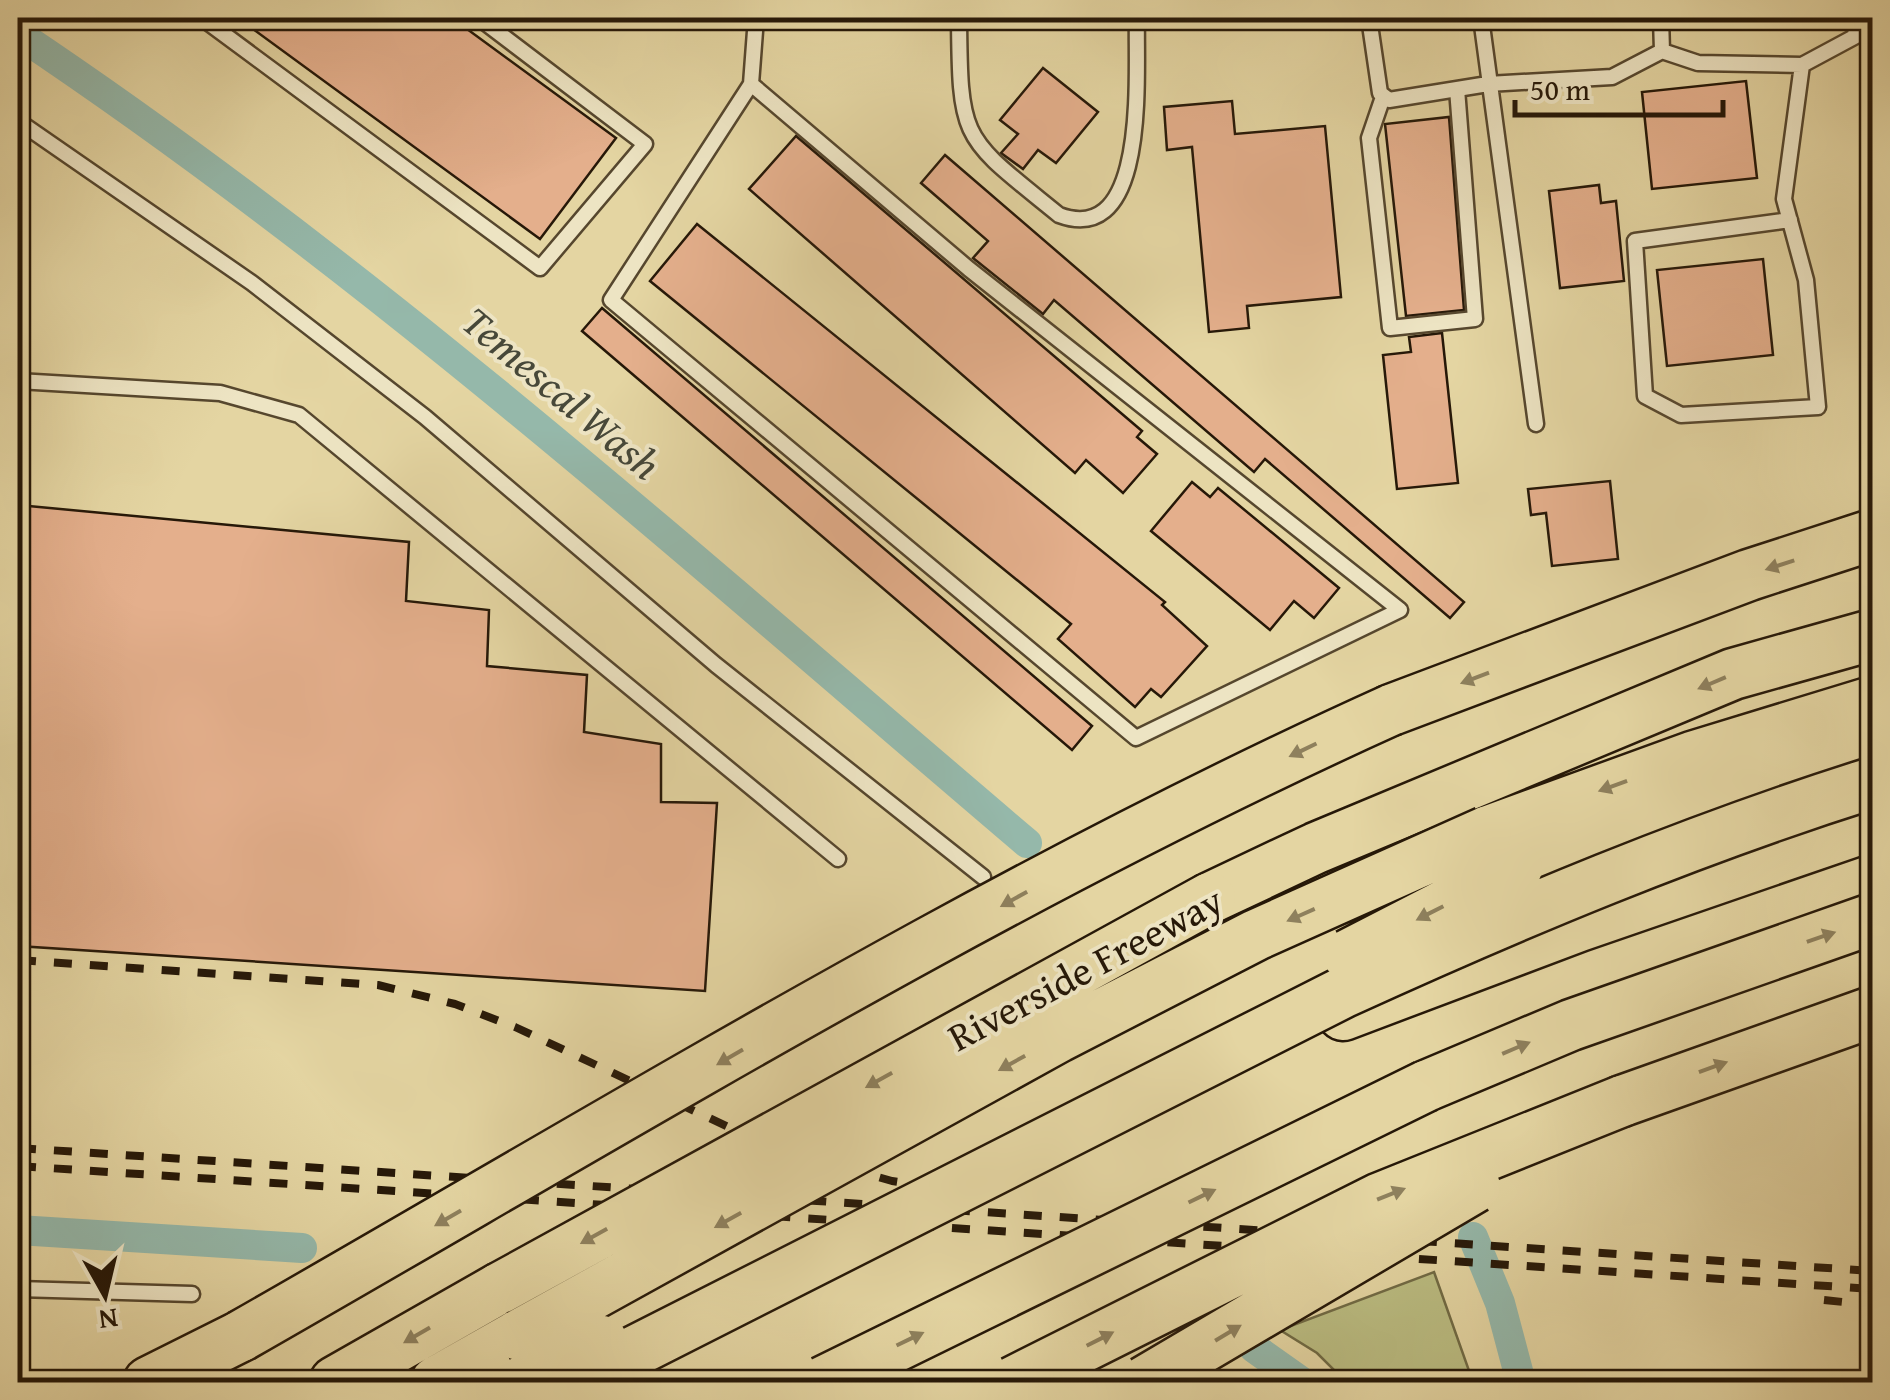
<svg xmlns="http://www.w3.org/2000/svg" width="1890" height="1400" font-family="'Gentium Book Plus',serif">
  <rect width="100%" height="100%" fill="#e4d5a2"/>
  <filter id="stains"><feTurbulence type="fractalNoise" baseFrequency=".002" numOctaves="4"/><feColorMatrix values="0 0 0 0 .2 0 0 0 0 .09 0 0 0 0 .02 0 0 0 .5 -.17"/></filter>
  <radialGradient id="worn" r=".72"><stop offset=".6" stop-color="#630" stop-opacity="0"/><stop offset="1" stop-color="#630" stop-opacity=".3"/></radialGradient>
  <!-- green -->
  <path fill="#babc81" stroke="#706a44" stroke-width="2.5" d="M 1434,1272 L 1473,1382 L 1346,1382 L 1317,1353 L 1280,1330 Z"/>
  <g fill="none" stroke-linecap="round" stroke-linejoin="round">
    <!-- stream -->
    <path stroke="#697869" stroke-width="9" d="M 1293,1382 L 1298,1379"/>
    <!-- canal -->
    <path stroke="#95b8aa" stroke-width="30" d="M 18,34 C 377,274 699,564 1027,843
      M 18,1230 L 302,1248
      M 1473,1237 L 1500,1303 L 1521,1382
      M 1254,1348 L 1302,1382"/>
  </g>
  <!-- building -->
  <path fill="#e4af8c" stroke="#261808" stroke-width="2.5" d="M 238,18 L 452,18 L 616,138 L 540,239 Z
    M 1043,68 L 1098,112 L 1056,163 L 1038,150 L 1023,169 L 1001,153 L 1018,134 L 1000,120 Z
    M 1746,81 L 1757,178 L 1652,189 L 1642,92 Z
    M 1232,101 L 1235,134 L 1325,126 L 1341,297 L 1247,306 L 1249,328 L 1209,332 L 1192,147 L 1167,150 L 1164,107 Z
    M 1449,117 L 1464,310 L 1406,316 L 1385,124 Z
    M 796,136 L 1142,431 L 1137,437 L 1157,454 L 1123,493 L 1086,460 L 1075,473 L 749,189 Z
    M 945,155 L 1464,602 L 1450,618 L 1265,459 L 1254,472 L 1054,300 L 1043,314 L 973,258 L 988,241 L 921,183 Z
    M 1599,185 L 1601,203 L 1616,201 L 1624,281 L 1560,288 L 1549,191 Z
    M 697,224 L 1165,602 L 1162,605 L 1207,646 L 1161,697 L 1151,689 L 1135,707 L 1058,639 L 1071,624 L 650,281 Z
    M 1763,259 L 1773,355 L 1667,366 L 1657,270 Z
    M 602,308 L 1092,726 L 1072,750 L 582,331 Z
    M 1442,333 L 1458,483 L 1397,489 L 1383,355 L 1411,352 L 1409,337 Z
    M 1610,481 L 1618,559 L 1552,566 L 1546,513 L 1531,515 L 1528,489 Z
    M 1192,482 L 1210,497 L 1218,488 L 1339,588 L 1314,618 L 1294,601 L 1270,630 L 1151,531 Z
    M 18,505 L 409,542 L 406,601 L 489,610 L 487,666 L 587,675 L 584,732 L 661,744 L 661,802 L 717,803 L 705,991 L 18,946 Z"/>
  <g fill="none" stroke-linecap="round" stroke-linejoin="round">
    <defs>
      <path id="service" d="M 202,18 L 540,268 L 645,144 L 479,18
        M 959,18 C 960,144 962,136 1059,215 C 1151,249 1135,67 1137,18
        M 1369,18 L 1380,93 L 1389,100 L 1488,84 L 1612,77 L 1662,51 L 1661,18
        M 1481,18 L 1536,424
        M 1662,51 L 1698,63 L 1802,65 L 1856,36 L 1854,18
        M 751,84 L 969,269 L 1400,610 L 1136,738 L 611,300 L 751,84 L 756,18
        M 1383,97 L 1369,138 L 1390,328 L 1475,319 L 1457,89
        M 18,121 L 252,283 L 425,417 L 716,665 L 983,877
        M 1790,220 L 1635,241 L 1645,396 L 1681,415 L 1818,407 L 1806,280 L 1784,199 L 1802,65
        M 18,381 L 220,393 L 299,415 L 838,859
        M 18,1289 L 192,1294"/>
      <path id="motorway" d="M 1391,710 L 1749,575 L 1872,535
        M 1486,832 L 1692,757 L 1872,702
        M 1517,868 L 1615,824 L 1872,741
        M 1210,898 L 1316,848 L 1733,674 L 1872,635
        M 1343,1015 L 1579,926 L 1872,825
        M 1426,1086 L 1571,1025 L 1872,919
        M 1622,1101 L 1872,1012
        M 149,1382 L 241,1336
        M 335,1382 L 500,1288
        M 436,1382 L 519,1335"/>
    </defs>
    <!-- service casing -->
    <use href="#service" stroke="#56472e" stroke-width="19"/>
    <!-- motorway casing -->
    <use href="#motorway" stroke="#261808" stroke-width="55"/>
    <!-- service -->
    <use href="#service" stroke="#ede4c3" stroke-width="14"/>
    <!-- motorway -->
    <use href="#motorway" stroke="#e4d5a2" stroke-width="50"/>
    <!-- rail -->
    <path stroke="#261808" stroke-width="8" stroke-dasharray="18 18" stroke-linecap="butt" d="M 18,960 L 378,985 L 455,1004 L 515,1027 L 769,1146 L 892,1181 L 980,1194
      M 18,1148 L 1872,1271
      M 18,1166 L 1872,1289
      M 1824,1300 L 1872,1305"/>
    <defs>
      <path id="motorway-bridge" d="M 1348,955 L 1517,868
        M 500,1288 L 1210,898
        M 519,1335 L 1058,1037 L 1256,935 L 1486,832
        M 241,1336 C 619,1120 994,889 1391,710
        M 521,1382 L 602,1341
        M 574,1382 L 1344,992 C 1517,913 1691,840 1872,783
        M 823,1382 L 1426,1086
        M 1013,1382 L 1378,1199 L 1622,1101
        M 1144,1382 L 1475,1187"/>
    </defs>
    <!-- motorway-bridge casing -->
    <use href="#motorway-bridge" stroke="#261808" stroke-width="55" stroke-linecap="butt"/>
    <!-- motorway-bridge -->
    <use href="#motorway-bridge" stroke="#e4d5a2" stroke-width="50"/>
  </g>
  <!-- one-way arrows -->
  <defs><path id="oneway-solid" d="M-6-.8H1V-3.2L6.5 0L1 3.2V.8H-6Z" transform="scale(2.5)"/></defs>
  <g fill="#8e805d">
    <use href="#oneway-solid" transform="translate(1780 565) rotate(162)"/>
    <use href="#oneway-solid" transform="translate(1475 678) rotate(159)"/>
    <use href="#oneway-solid" transform="translate(1712 683) rotate(157)"/>
    <use href="#oneway-solid" transform="translate(1303 750) rotate(154)"/>
    <use href="#oneway-solid" transform="translate(1613 786) rotate(160)"/>
    <use href="#oneway-solid" transform="translate(1014 899) rotate(151)"/>
    <use href="#oneway-solid" transform="translate(1430 913) rotate(153)"/>
    <use href="#oneway-solid" transform="translate(1301 915) rotate(156)"/>
    <use href="#oneway-solid" transform="translate(1821 937) rotate(-19)"/>
    <use href="#oneway-solid" transform="translate(1516 1048) rotate(-23)"/>
    <use href="#oneway-solid" transform="translate(730 1057) rotate(150)"/>
    <use href="#oneway-solid" transform="translate(1012 1063) rotate(151)"/>
    <use href="#oneway-solid" transform="translate(1713 1067) rotate(-20)"/>
    <use href="#oneway-solid" transform="translate(879 1080) rotate(151)"/>
    <use href="#oneway-solid" transform="translate(1391 1194) rotate(-22)"/>
    <use href="#oneway-solid" transform="translate(1202 1196) rotate(-26)"/>
    <use href="#oneway-solid" transform="translate(448 1218) rotate(150)"/>
    <use href="#oneway-solid" transform="translate(728 1220) rotate(151)"/>
    <use href="#oneway-solid" transform="translate(594 1236) rotate(151)"/>
    <use href="#oneway-solid" transform="translate(1228 1333) rotate(-31)"/>
    <use href="#oneway-solid" transform="translate(417 1335) rotate(150)"/>
    <use href="#oneway-solid" transform="translate(910 1339) rotate(-26)"/>
    <use href="#oneway-solid" transform="translate(1100 1339) rotate(-27)"/>
  </g>
  <g text-anchor="middle" dominant-baseline="central" stroke-width="8" stroke-linejoin="round" paint-order="stroke">
    <!-- street labels -->
    <g font-size="40" fill="#261808" stroke="#ede4c3">
      <text transform="translate(1085 968) rotate(-28)">Riverside Freeway</text>
    </g>
    <!-- water labels -->
    <g font-size="42" font-style="italic" fill="#474839" stroke="#ede4c3">
      <text transform="translate(562 392) rotate(40)">Temescal Wash</text>
    </g>
  </g>
  <!-- margin -->
  <rect width="1890" height="1400" fill="none" stroke="#e4d5a2" stroke-width="60"/>
  <rect x="20" y="20" width="1850" height="1360" fill="none" stroke="#261808" stroke-width="5"/>
  <rect x="30" y="30" width="1830" height="1340" fill="none" stroke="#261808" stroke-width="2.5"/>
  <!-- north arrow -->
  <g transform="translate(105 1295) rotate(172)" stroke="#ede4c3" stroke-width="8" paint-order="stroke">
  <path d="M0-8L18 38L0 25L-18 38Z" fill="#261808"/>
  <text y="-15" font-size="28" font-weight="bold" text-anchor="middle" fill="#261808">N</text>
  </g>
  <!-- scale -->
  <path d="M1515 100v15h208v-15" fill="none" stroke="#261808" stroke-width="5"/>
  <text x="1530" y="100" font-size="30" fill="#261808" stroke="#ede4c3" stroke-width="8" paint-order="stroke">50 m</text>
  <rect width="100%" height="100%" filter="url(#stains)"/>
  <rect width="100%" height="100%" fill="url(#worn)"/>
</svg>
